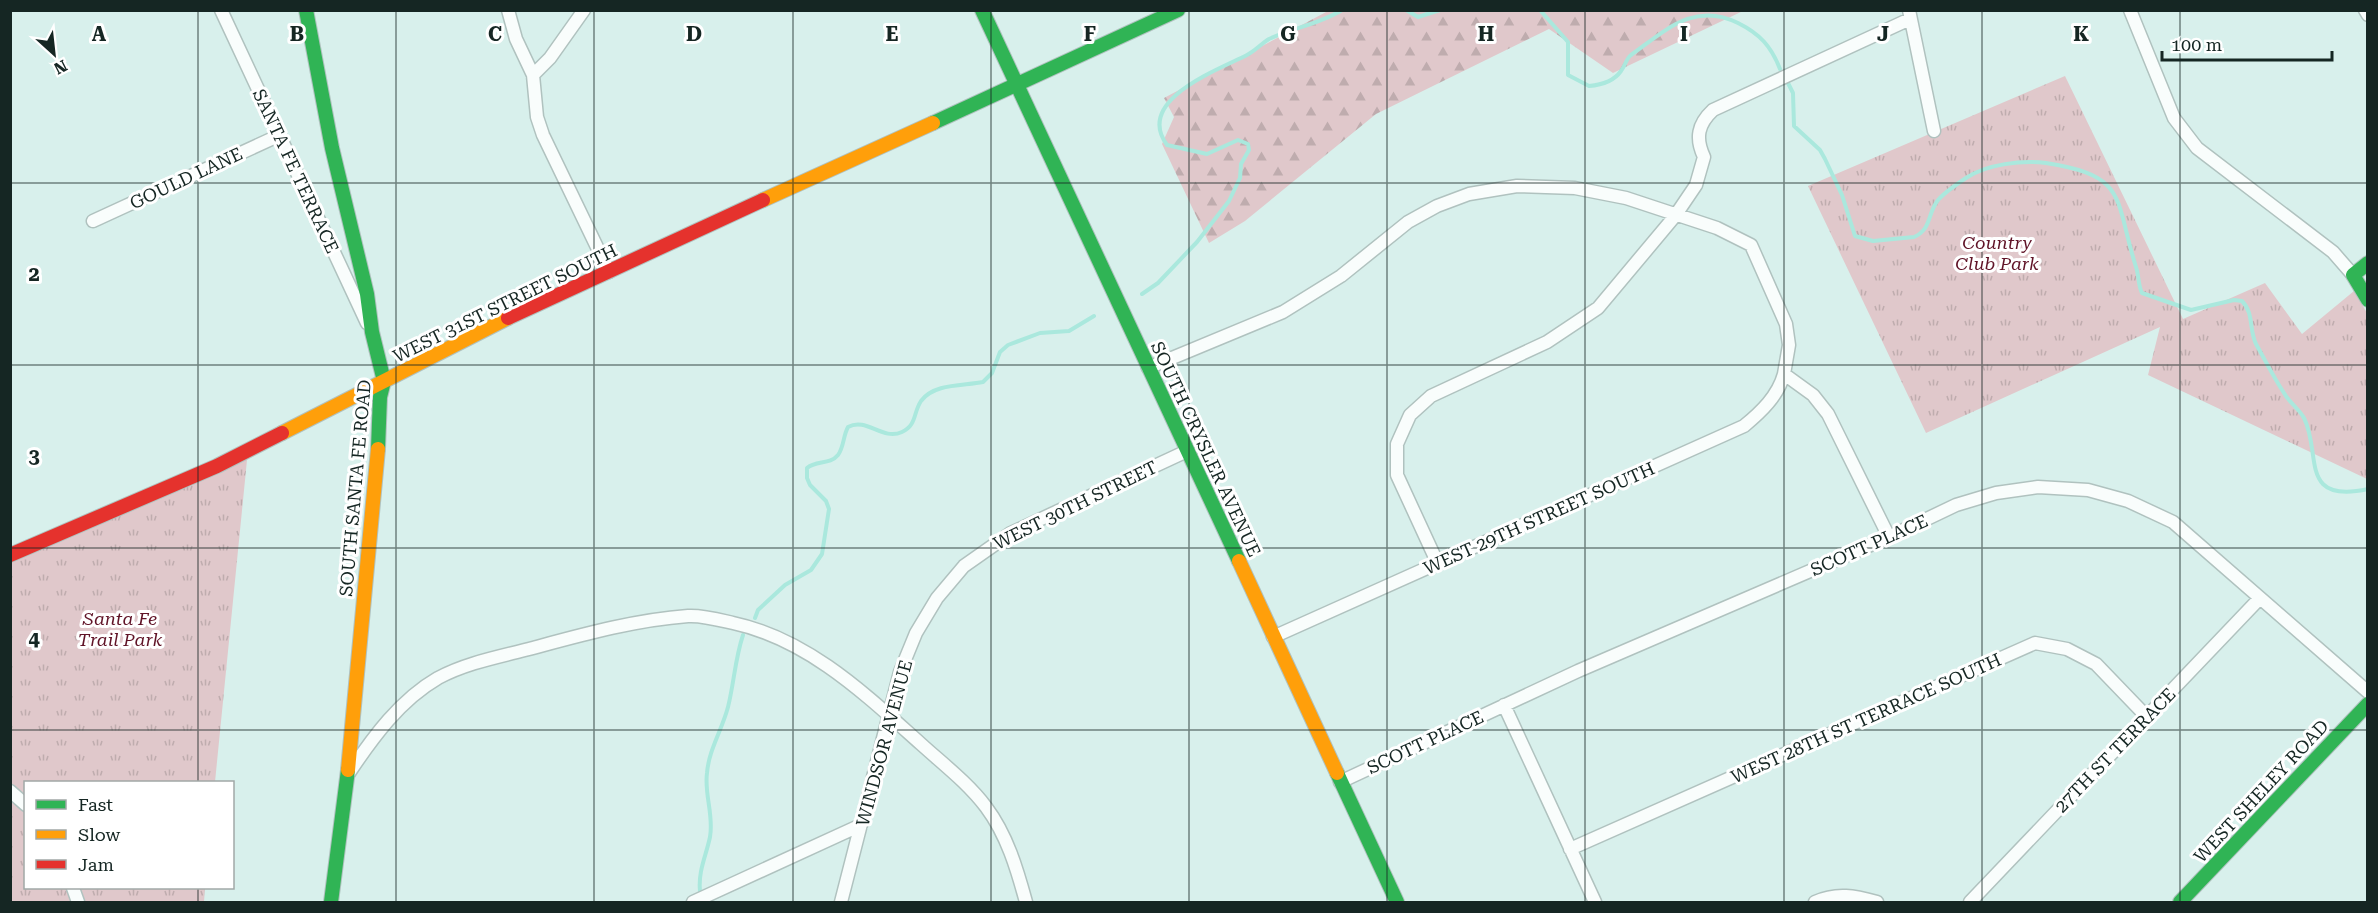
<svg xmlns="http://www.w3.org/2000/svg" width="2378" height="913" font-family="'Roboto Serif',serif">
  <defs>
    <pattern id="forest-firs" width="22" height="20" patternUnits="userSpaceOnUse" patternTransform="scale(1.5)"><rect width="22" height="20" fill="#e0c8cb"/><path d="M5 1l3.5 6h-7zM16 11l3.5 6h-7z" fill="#bfacae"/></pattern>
    <pattern id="park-tufts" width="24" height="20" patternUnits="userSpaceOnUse" patternTransform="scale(1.5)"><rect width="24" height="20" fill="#e0c8cb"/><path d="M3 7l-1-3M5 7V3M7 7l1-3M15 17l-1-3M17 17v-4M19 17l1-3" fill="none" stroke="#bfacae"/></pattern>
  </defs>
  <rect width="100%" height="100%" fill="#d8f0ec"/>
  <!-- forest -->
  <path fill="url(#forest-firs)" d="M 1328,11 L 1328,10 L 1743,11 L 1613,73 L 1549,29 L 1376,114 L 1245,221 L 1209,243 L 1162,144 L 1174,117 L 1164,98 Z"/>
  <!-- park -->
  <path fill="url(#park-tufts)" d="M 2065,76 L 2183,319 L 2265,283 L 2302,334 L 2354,291 L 2367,313 L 2367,479 L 2148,375 L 2160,327 L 1926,433 L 1808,186 Z
    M 248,450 L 215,782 L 26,782 L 26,888 L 205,888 L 204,902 L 11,902 L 10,554 Z"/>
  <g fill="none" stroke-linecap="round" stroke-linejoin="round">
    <!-- stream -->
    <path stroke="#aae8dd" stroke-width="4" d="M 1406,10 L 1418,17 L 1440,10
      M 1540,10 L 1568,42 L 1568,75 L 1589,86 C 1601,85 1614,81 1621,71 C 1625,66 1626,59 1631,55 C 1665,31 1694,1 1738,23 C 1760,34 1771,46 1780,69
      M 1788,83 L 1793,93 L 1794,126 L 1820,150 L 1825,159 L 1842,195 L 1855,236 L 1873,241 L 1914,237 C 1932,229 1927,214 1938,200 C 1945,192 1957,184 1966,178 C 1987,164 2022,160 2046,163 C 2129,176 2114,198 2136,267 C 2139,276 2138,285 2142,293 L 2191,310 L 2234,300 L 2242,301 C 2254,313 2249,330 2256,344 C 2265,360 2274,378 2284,393 C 2289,402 2299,409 2304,418 C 2322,454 2298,504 2368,489
      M 1142,294 L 1158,283 L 1197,242 L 1229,201 L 1240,178 L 1241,164 L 1249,150 L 1248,144 L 1238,140 L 1207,154 L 1167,145 C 1134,100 1218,70 1247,55 C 1255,51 1261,44 1269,39 C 1292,28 1320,24 1342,10
      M 755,618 L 758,610 L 785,585 L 811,570 L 822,554 L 829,509 L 826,501 L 810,485 L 807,478 L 807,468 C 816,460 830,465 838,455 C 844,447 843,436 848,427 C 867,417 882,441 902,432 C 917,425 913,413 921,401 C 934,383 964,386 983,382 L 992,373 L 1000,352 L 1008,345 L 1040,333 L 1069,331 L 1094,316
      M 700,891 C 698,871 706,856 710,837 C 714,815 704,794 707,773 C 709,749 722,730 728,707 C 734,683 735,659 743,635"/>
    <defs>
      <path id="street" d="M 221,10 L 367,323
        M 508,10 L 516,39 L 533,75 L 537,117 L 543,135 L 609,272
        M 1909,10 L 1934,131
        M 2130,10 L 2174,118 L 2197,148 L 2333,252 L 2353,275
        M 2365,10 L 2368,15
        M 533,75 L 550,58 L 584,10
        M 93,221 L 280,135
        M 1148,368 L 1283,312 L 1341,276 L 1408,222 L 1437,206 L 1469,194 L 1517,186 L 1575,188 L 1626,198 L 1717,228 L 1751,245 L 1786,324 L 1789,345 L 1784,374 L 1813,395 L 1828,414 L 1889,537
        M 1438,564 L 1397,475 L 1397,444 L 1410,415 L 1431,396 L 1547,342 L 1598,308 L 1675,216 L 1696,185 L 1704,157 C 1695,138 1698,124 1713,110 L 1910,19
        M 1273,637 L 1744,426 C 1761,412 1778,396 1784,374
        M 1504,705 L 1595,902
        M 349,773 C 373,737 400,700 438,678 C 466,663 498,657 529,649 C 581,635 634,620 688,616 C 702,615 720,620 733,623 C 808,639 865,694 921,744 C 943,764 968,783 986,807 C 1007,835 1017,869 1026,902
        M 1340,782 L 1578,671 L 1889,537 L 1956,505 L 1996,493 L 2038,487 L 2088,490 L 2128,501 L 2173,522 L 2368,692
        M 10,791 L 26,805
        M 1570,849 L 2035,643 L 2067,649 L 2096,664 L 2147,717
        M 73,888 L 78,902
        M 693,902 L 861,825
        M 841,902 L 900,672 L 916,633 L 937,598 L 964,566 L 1011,533 L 1187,451
        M 1815,902 C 1837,892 1855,896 1877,902
        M 1970,902 L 2260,598"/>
      <path id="fast" d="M 306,10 L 332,148 L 367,294 L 372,332 L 384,381 L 380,397 L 378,449
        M 982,10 L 1239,561
        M 933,123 L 1178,10
        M 2368,263 L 2353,275 L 2368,300
        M 1337,773 L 1397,902
        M 331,902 L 348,770
        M 2180,902 L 2368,704"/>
      <path id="slow" d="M 763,200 L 933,123
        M 282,433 L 508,318
        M 1239,561 L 1337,773
        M 348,770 L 378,449"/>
      <path id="jam" d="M 508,318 L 763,200
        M 10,555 L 217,466 L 282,433"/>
    </defs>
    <!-- street casing -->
    <use href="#street" stroke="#b0c2bf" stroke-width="15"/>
    <!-- fast casing -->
    <use href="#fast" stroke="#b0c2bf" stroke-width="16"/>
    <!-- slow casing -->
    <use href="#slow" stroke="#b0c2bf" stroke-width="16"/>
    <!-- jam casing -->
    <use href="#jam" stroke="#b0c2bf" stroke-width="16"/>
    <!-- street -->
    <use href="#street" stroke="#f9fdfc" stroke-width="12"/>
    <!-- fast -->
    <use href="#fast" stroke="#30b455" stroke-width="14"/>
    <!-- slow -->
    <use href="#slow" stroke="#ff9f0a" stroke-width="14"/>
    <!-- jam -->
    <use href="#jam" stroke="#e5322d" stroke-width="14"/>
  </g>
  <!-- grid -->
  <path fill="none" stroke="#152623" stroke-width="1.5" stroke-opacity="0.55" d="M 198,10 L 198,782M 396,10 L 396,902M 594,10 L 594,902M 793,10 L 793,902M 991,10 L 991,902M 1189,10 L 1189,902M 1387,10 L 1387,902M 1585,10 L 1585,902M 1784,10 L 1784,902M 1982,10 L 1982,902M 2180,10 L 2180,902M 10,183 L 2368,183M 10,365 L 2368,365M 10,548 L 2368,548M 10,730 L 2368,730M 198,888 L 198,902"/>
  <g text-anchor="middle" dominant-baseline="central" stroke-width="6" stroke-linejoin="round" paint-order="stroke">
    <!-- street labels -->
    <g font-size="18" fill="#152623" stroke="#fff">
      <text transform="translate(296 171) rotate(65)">SANTA FE TERRACE</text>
      <text transform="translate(186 178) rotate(-25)">GOULD LANE</text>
      <text transform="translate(505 303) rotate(-26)">WEST 31ST STREET SOUTH</text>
      <text transform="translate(1206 449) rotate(65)">SOUTH CRYSLER AVENUE</text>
      <text transform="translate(355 488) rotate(-85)">SOUTH SANTA FE ROAD</text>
      <text transform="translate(1075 505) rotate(-26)">WEST 30TH STREET</text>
      <text transform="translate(1539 518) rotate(-24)">WEST 29TH STREET SOUTH</text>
      <text transform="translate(1869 545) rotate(-24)">SCOTT PLACE</text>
      <text transform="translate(1866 718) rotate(-24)">WEST 28TH ST TERRACE SOUTH</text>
      <text transform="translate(1425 742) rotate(-25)">SCOTT PLACE</text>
      <text transform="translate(884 743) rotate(-75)">WINDSOR AVENUE</text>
      <text transform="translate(2115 750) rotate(-46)">27TH ST TERRACE</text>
      <text transform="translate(2261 791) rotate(-47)">WEST SHELEY ROAD</text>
    </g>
    <!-- park labels -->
    <g font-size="18" font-style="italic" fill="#601327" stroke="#fff">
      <text x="1997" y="242">Country<tspan x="1997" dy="21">Club Park</tspan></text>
      <text x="120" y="618">Santa Fe<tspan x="120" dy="21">Trail Park</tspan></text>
    </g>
  </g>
  <g font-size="20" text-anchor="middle" font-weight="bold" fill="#152623" stroke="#fff" stroke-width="6" stroke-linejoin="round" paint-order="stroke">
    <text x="99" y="41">A</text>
    <text x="297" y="41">B</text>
    <text x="495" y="41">C</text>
    <text x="694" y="41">D</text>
    <text x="892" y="41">E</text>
    <text x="1090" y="41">F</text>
    <text x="1288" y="41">G</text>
    <text x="1486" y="41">H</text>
    <text x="1684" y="41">I</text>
    <text x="1883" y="41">J</text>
    <text x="2081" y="41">K</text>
    <text x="34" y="281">2</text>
    <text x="34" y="463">3</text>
    <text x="34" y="646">4</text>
  </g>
  <!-- border -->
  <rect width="2378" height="913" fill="none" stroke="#152623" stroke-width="24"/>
  <!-- legend -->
  <rect x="24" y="781" width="210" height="108" fill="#ffffff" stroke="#a1a8a7" stroke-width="1.5"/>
  <rect x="36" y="800" width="30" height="9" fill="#30b455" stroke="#a1a8a7" stroke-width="1.5"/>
  <text x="78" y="811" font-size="18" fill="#152623">Fast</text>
  <rect x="36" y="830" width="30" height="9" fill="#ff9f0a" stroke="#a1a8a7" stroke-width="1.5"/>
  <text x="78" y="841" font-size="18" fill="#152623">Slow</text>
  <rect x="36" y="860" width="30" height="9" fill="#e5322d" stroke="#a1a8a7" stroke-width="1.5"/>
  <text x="78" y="871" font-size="18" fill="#152623">Jam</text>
  <!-- north arrow -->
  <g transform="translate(54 54) rotate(153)" stroke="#ffffff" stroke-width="4.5" paint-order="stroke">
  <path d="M0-4.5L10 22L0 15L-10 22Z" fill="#152623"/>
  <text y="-9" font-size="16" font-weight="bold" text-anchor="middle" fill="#152623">N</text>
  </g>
  <!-- scale -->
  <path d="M2162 51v9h170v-9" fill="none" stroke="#152623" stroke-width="3"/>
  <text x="2171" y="51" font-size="18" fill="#152623" stroke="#ffffff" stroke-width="4.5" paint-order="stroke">100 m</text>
</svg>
